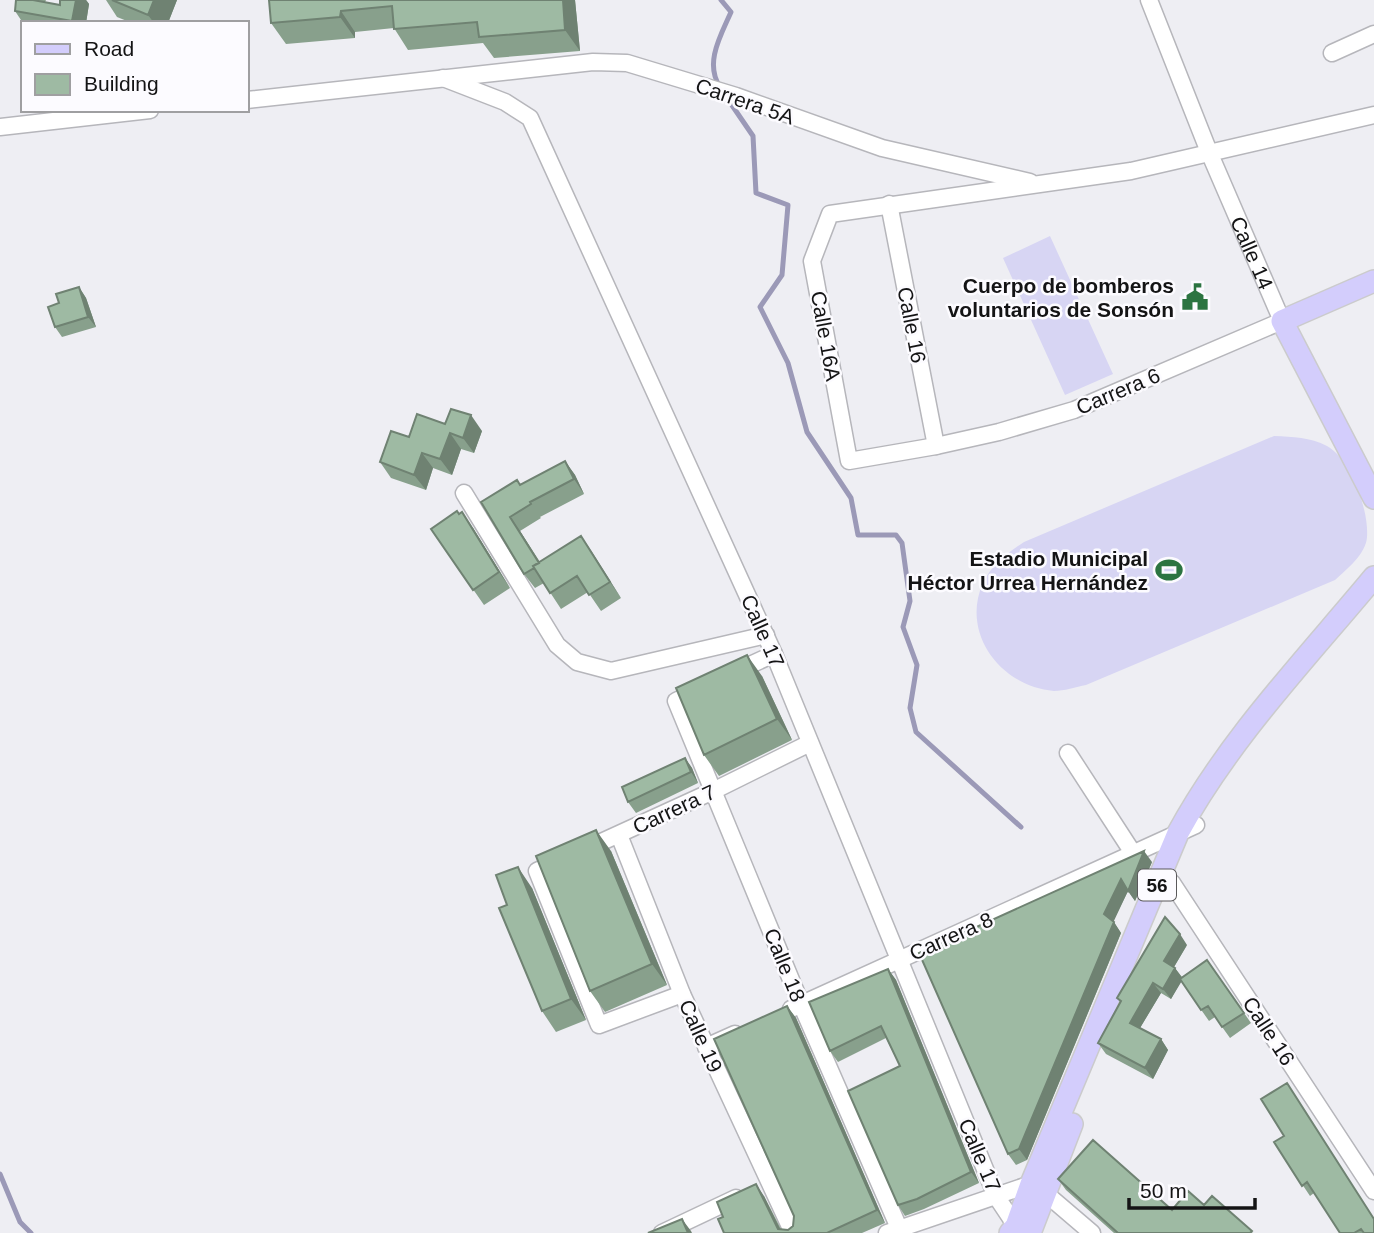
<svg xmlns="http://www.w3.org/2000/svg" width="1374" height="1233" font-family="Arial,sans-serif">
  <rect width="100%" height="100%" fill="#eeeef3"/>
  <!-- garden -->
  <path fill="#d7d5f3" d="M 1050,236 L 1113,374 L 1065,395 L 1003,258 Z
    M 1274,436 C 1293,437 1310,437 1327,446 C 1351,459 1369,510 1367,537 C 1366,554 1347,569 1335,580 L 1086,685 C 1076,687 1064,691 1054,691 C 1002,687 960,634 983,583 C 992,564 1007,553 1024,542 Z"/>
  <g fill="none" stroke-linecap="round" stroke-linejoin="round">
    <!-- stream -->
    <path stroke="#9b99b7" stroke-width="5" d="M 720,87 C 704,63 721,35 731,12 L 721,0
      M 727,98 L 753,136 L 756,193 L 788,205 L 782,275 L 760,307 L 788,363 L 807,432 L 851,498 L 858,535 L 896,535 L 902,543 L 910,601 L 903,627 L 917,665 L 910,708 L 916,732 L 1021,827
      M 0,1174 L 20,1222 L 31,1233"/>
    <defs>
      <g id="minor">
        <path id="s1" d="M 1149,0 L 1209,152 L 1282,321 L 1074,410 L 999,432 L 936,446 L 849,461 L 812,261 L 830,214 L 1131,171 L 1374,115"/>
        <path d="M 1332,53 L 1374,34"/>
        <path d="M 443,78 L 505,102 L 530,118 L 774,654 L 996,1196 L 1016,1226 L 1022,1230"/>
        <path d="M 247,100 L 593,62 L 627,63 L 736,96 L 882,148 L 1030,182"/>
        <path d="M 0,127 L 150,110"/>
        <path d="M 889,204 L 936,446"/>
        <path d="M 464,493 L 557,645 L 577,662 L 611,671 L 766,635"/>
        <path d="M 735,672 L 774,654"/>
        <path d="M 699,690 L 676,701 L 801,1004 L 899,1228"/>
        <path d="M 1068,753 L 1133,853"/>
        <path d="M 619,835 L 682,994 L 793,1233"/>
        <path d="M 584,850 L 713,791 L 810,743"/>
        <path d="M 561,860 L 537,871 L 599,1025 L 682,994"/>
        <path d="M 1161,873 L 1172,883 L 1374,1191"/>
        <path d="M 791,1009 L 1196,825"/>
        <path d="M 706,1047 L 735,1034"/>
        <path d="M 662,1233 L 736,1198"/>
        <path d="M 887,1233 L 1031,1184 L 1044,1192 L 1092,1233"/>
      </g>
      <path id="major" d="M 1374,281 L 1282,321 L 1374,498
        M 1010,1233 L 1016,1226 L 1031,1184 L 1178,833 C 1229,739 1306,659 1374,577
        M 1030,1233 L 1072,1124"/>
    </defs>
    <!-- minor casing -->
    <use href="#minor" stroke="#b6b6bb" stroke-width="19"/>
    <!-- major casing -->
    <use href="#major" stroke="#cbcbcc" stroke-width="24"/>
    <!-- minor -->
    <use href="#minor" stroke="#fff" stroke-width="16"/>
    <!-- major -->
    <use href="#major" stroke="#d3cdfc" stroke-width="21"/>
  </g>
  <!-- wall -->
  <path fill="#88a08c" d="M 16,0 L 46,0 L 45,2 L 60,5 L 60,0 L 86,0 L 89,4 L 86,23 L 23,23 L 15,11 Z
    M 106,0 L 177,0 L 168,23 L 132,23 L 117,17 Z
    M 269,0 L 575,0 L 580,51 L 494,58 L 483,43 L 408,50 L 394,28 L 355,32 L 355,38 L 286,44 L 271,23 Z
    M 79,287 L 86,298 L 96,327 L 62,337 L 55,327 L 59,303 Z
    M 445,424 L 482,431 L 474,453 L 461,449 L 452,475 L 433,468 L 426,490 L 391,478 L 380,462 L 409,437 Z
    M 565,461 L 575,475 L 584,494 L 540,517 L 541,518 L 520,531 L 540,562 L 581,536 L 621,598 L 601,611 L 588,592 L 561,609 L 544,583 L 535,588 L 524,574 L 481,502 L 520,485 Z
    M 473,528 L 510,588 L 484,605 L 431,529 Z
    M 762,676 L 792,740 L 719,776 L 704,755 Z
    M 685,758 L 692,768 L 698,783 L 636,813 L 628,802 Z
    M 611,851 L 667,985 L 605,1012 L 590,991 Z
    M 1152,862 L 1135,901 L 1128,891 L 1113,921 L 1121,933 L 1027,1160 L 1016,1165 L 1008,1154 L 919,953 Z
    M 532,888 L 586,1020 L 556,1032 L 542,1011 L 507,905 Z
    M 1187,945 L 1174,967 L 1182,977 L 1207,960 L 1251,1023 L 1230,1038 L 1215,1017 L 1209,1021 L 1181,981 L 1171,999 L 1161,993 L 1140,1028 L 1161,1039 L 1168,1050 L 1153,1079 L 1106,1054 L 1098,1043 L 1120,1002 L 1117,998 Z
    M 888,969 L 896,980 L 979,1183 L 924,1209 L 905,1216 L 898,1205 L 900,1066 L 886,1038 L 838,1062 L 830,1051 Z
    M 787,1006 L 796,1018 L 885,1223 L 862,1233 L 724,1233 L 723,1217 L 764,1196 L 781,1229 L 788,1230 L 793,1226 L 794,1216 Z
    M 1274,1142 L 1374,1233 L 1340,1233 L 1314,1193 L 1310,1196 Z
    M 1058,1179 L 1172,1210 L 1204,1205 L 1253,1233 L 1114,1233 L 1066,1190 Z"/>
  <!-- shaded-wall -->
  <path fill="#6f8272" d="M 76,0 L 86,0 L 89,4 L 86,23 L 74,23 L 72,21 Z
    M 154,0 L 177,0 L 168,23 L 154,23 L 148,15 Z
    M 563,0 L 575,0 L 580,51 L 565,30 Z
    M 341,11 L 355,32 L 355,38 L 340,17 Z
    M 79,287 L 86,298 L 96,327 L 88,317 Z
    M 471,415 L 482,431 L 474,453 L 463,438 Z
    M 450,433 L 461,449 L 452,475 L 440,459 Z
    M 422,453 L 433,468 L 426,490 L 414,475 Z
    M 565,461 L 575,475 L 584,494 L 574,479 Z
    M 462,512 L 473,528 L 510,588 L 499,572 Z
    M 510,517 L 520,531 L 550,579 L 540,564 Z
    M 581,536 L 592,552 L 621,598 L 610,582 Z
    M 747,655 L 762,676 L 792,740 L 777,719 Z
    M 685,758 L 692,768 L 698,783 L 691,772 Z
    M 596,830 L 611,851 L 667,985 L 652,964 Z
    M 1144,851 L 1152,862 L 1135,901 L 1128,891 L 1112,925 L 1104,914 L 1121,879 Z
    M 518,867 L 532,888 L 586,1020 L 571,999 Z
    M 1114,922 L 1121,933 L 1027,1160 L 1019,1149 Z
    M 1180,934 L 1187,945 L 1171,972 L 1164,961 Z
    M 1175,968 L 1183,979 L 1171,999 L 1163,989 Z
    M 888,969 L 896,980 L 979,1183 L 971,1172 Z
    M 1153,983 L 1161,993 L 1137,1033 L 1130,1023 Z
    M 787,1006 L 796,1018 L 885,1223 L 877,1210 Z
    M 1161,1039 L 1168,1050 L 1153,1079 L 1145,1068 Z
    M 756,1184 L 764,1196 L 782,1233 L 778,1229 Z
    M 682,1219 L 691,1231 L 692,1233 L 688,1233 Z"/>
  <!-- building -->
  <path fill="#9ebaa3" stroke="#6f8272" stroke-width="2" d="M 16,0 L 33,0 L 60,5 L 60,0 L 76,0 L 72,21 L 15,11 Z
    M 112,0 L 154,0 L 148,15 Z
    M 269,0 L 563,0 L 565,30 L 479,37 L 477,22 L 394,29 L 392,6 L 341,11 L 340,17 L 271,23 Z
    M 79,287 L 88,317 L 55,327 L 48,307 L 59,303 L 56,294 Z
    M 451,409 L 471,415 L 463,438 L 450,433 L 440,459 L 422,453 L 414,475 L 380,462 L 391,431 L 409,437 L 417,414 L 445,424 Z
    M 565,461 L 574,479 L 530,502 L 531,504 L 510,517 L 539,563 L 533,566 L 534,568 L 524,574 L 481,502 L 517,480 L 520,485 Z
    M 457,511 L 459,514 L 462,512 L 499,572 L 473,590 L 431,529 Z
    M 581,536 L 610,582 L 589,595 L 577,576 L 550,593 L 533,566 Z
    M 747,655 L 777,719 L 704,755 L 676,688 Z
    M 685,758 L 691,772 L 628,802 L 622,787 Z
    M 596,830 L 652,964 L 590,991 L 536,856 Z
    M 1144,851 L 1128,891 L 1121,879 L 1104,914 L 1114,922 L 1019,1149 L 1008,1154 L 919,953 Z
    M 518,867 L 571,999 L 542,1011 L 499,908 L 507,905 L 496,875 Z
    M 1165,917 L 1180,934 L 1164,961 L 1175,968 L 1163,989 L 1153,983 L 1130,1023 L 1161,1039 L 1145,1068 L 1098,1043 L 1121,1001 L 1117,998 Z
    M 1207,960 L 1244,1013 L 1222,1027 L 1208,1006 L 1201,1010 L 1180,979 Z
    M 888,969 L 971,1172 L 917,1199 L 898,1205 L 848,1091 L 900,1066 L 881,1026 L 830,1051 L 809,1002 Z
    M 787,1006 L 877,1210 L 827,1233 L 724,1233 L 718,1219 L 723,1217 L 717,1202 L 756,1184 L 778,1229 L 788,1230 L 793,1226 L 794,1216 L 714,1039 Z
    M 1287,1083 L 1374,1219 L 1374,1233 L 1364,1233 L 1361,1229 L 1354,1233 L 1340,1233 L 1307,1182 L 1302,1186 L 1274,1142 L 1284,1136 L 1261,1099 Z
    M 1093,1140 L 1172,1210 L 1188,1191 L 1204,1205 L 1212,1196 L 1252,1231 L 1250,1233 L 1118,1233 L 1058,1179 Z
    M 682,1219 L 688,1233 L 648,1233 Z"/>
  <!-- icons -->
  <defs>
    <symbol id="civic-bare" viewBox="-9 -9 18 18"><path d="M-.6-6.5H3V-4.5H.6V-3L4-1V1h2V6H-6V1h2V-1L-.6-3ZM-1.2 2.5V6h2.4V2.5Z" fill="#2c7441" stroke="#fcfbff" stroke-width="2.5" paint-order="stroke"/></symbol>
    <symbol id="stadium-bare" viewBox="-9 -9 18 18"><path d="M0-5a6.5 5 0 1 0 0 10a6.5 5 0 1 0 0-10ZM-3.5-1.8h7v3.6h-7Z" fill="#2c7441" stroke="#fcfbff" stroke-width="2.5" paint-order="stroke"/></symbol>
  </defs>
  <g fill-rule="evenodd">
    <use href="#civic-bare" x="1176" y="278" width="38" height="38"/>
    <use href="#stadium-bare" x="1150" y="551" width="38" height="38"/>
  </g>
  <g text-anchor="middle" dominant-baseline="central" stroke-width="5" stroke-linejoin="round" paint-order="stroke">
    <!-- shield labels -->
    <rect fill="#fcfbff" stroke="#5a595b" stroke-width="2" x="1138" y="869.5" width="38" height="31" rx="5"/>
    <g font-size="19" font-weight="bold" fill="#141415">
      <text x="1157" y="885">56</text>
    </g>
    <!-- street labels -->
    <g font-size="21" fill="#141415" stroke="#fcfbff">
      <text transform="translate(745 101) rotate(19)">Carrera 5A</text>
      <text stroke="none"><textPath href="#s1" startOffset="273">Calle 14</textPath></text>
      <text transform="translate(912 325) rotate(79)">Calle 16</text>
      <text transform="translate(826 336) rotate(80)">Calle 16A</text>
      <text transform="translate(1118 391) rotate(-23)">Carrera 6</text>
      <text transform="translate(763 631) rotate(66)">Calle 17</text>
      <text transform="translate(674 809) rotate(-25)">Carrera 7</text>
      <text transform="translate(951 936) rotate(-24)">Carrera 8</text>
      <text transform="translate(785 965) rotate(68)">Calle 18</text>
      <text transform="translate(1269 1031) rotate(57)">Calle 16</text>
      <text transform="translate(701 1036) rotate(66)">Calle 19</text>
      <text transform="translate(980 1155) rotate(67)">Calle 17</text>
    </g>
    <!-- poi labels -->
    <g font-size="21" font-weight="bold" fill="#141415" stroke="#fcfbff" text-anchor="end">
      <text x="1174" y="285">Cuerpo de bomberos<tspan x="1174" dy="24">voluntarios de Sonsón</tspan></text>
      <text x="1148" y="558">Estadio Municipal<tspan x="1148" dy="24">Héctor Urrea Hernández</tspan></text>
    </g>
  </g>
  <!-- legend -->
  <rect x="21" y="21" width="228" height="91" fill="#fcfbff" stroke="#9f9fa1" stroke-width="2"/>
  <rect x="35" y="44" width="35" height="10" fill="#d3cdfc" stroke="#9f9fa1" stroke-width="2"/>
  <text x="84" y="56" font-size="21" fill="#141415">Road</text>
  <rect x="35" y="74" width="35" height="21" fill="#9ebaa3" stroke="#9f9fa1" stroke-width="2"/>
  <text x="84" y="91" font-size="21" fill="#141415">Building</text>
  <!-- scale -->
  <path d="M1129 1198v10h126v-10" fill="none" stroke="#141415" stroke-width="3.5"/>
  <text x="1140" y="1198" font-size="21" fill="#141415" stroke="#fcfbff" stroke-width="5" paint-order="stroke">50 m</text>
</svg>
